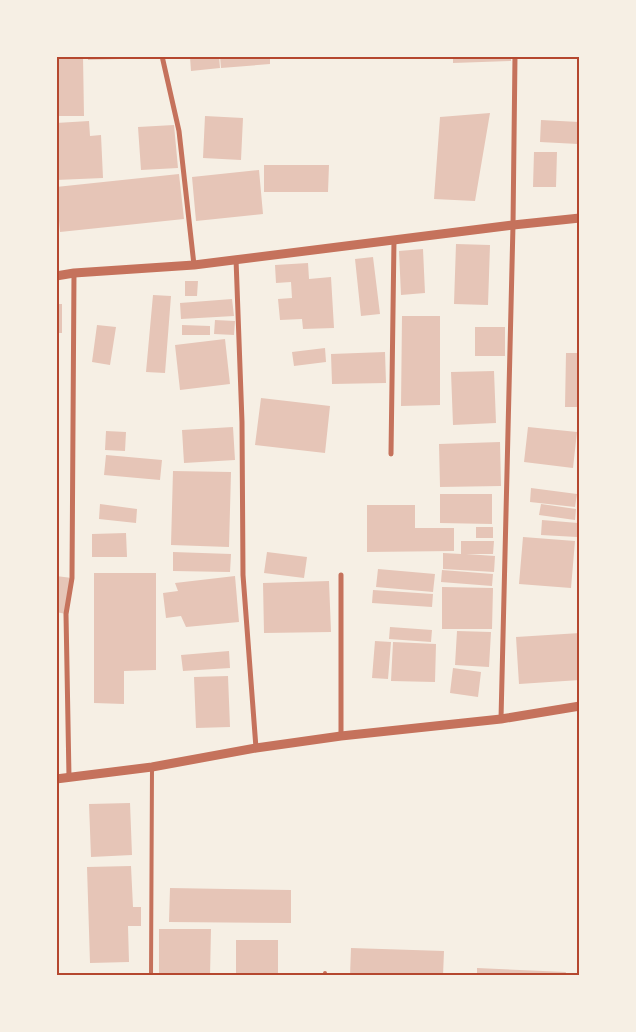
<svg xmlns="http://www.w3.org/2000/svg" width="636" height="1032" font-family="'Titillium Web',sans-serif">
  <rect width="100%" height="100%" fill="#f6efe4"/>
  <!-- building -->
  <path fill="#e6c5b7" d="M 56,56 L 83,56 L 84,116 L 56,116 Z
    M 88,56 L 151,56 L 151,58 L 88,60 Z
    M 219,56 L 220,68 L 191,71 L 190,57 Z
    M 220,56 L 270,56 L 270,64 L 221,68 Z
    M 453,56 L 511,56 L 511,61 L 453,63 Z
    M 490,113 L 475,201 L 434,199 L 440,117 Z
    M 205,116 L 243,118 L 241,160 L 203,158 Z
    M 541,120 L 579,122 L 578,144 L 540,142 Z
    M 89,121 L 90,136 L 101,135 L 103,178 L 56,180 L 56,123 Z
    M 174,125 L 178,168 L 141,170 L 138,127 Z
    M 534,152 L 557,152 L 556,187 L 533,187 Z
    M 264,165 L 329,165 L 328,192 L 264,192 Z
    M 259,170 L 263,214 L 196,221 L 192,177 Z
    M 179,174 L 184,219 L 60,232 L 56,187 Z
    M 456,244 L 490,245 L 488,305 L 454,304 Z
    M 423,249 L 425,293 L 401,295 L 399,251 Z
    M 373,257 L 380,314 L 361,316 L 355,259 Z
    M 308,263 L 309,279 L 331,277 L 334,328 L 303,329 L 302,319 L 280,320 L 278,299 L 292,298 L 291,282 L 276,283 L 275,265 Z
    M 185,281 L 198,281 L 197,296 L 185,296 Z
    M 153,295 L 171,296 L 165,373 L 146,372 Z
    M 232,299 L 234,316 L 181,319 L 180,303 Z
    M 56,304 L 62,304 L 62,333 L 56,333 Z
    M 402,316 L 440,316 L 440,405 L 401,406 Z
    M 215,320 L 235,321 L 234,335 L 214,334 Z
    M 97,325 L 116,327 L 110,365 L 92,362 Z
    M 182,325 L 210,326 L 210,335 L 182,335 Z
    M 475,327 L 505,327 L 505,356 L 475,356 Z
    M 225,339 L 230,384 L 180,390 L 175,345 Z
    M 325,348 L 326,362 L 294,366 L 292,352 Z
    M 385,352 L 386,383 L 332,384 L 331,354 Z
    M 566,353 L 580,353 L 580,407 L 565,407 Z
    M 494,371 L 496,423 L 453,425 L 451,372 Z
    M 261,398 L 330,406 L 325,453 L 255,445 Z
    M 233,427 L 235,460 L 184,463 L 182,430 Z
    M 528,427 L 577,432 L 573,468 L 524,462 Z
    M 106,431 L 126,432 L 125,451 L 105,450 Z
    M 500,442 L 501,486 L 440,487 L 439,444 Z
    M 106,455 L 162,460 L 160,480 L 104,475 Z
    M 173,471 L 231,472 L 229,547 L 171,545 Z
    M 531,488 L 577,494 L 575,507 L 530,502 Z
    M 440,494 L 492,494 L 492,524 L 440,523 Z
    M 100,504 L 137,509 L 136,523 L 99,519 Z
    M 541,504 L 576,509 L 575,520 L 539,515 Z
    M 367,505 L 415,505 L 415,528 L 454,528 L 454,551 L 367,552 Z
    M 542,520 L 578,523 L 577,537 L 541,535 Z
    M 476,527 L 493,527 L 493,538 L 476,538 Z
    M 126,533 L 127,557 L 92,557 L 92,534 Z
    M 523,537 L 575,541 L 571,588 L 519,584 Z
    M 461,541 L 494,541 L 493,554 L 466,554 L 495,556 L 494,572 L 443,569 L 443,553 L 461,554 Z
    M 173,552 L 231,554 L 230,572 L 173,571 Z
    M 267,552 L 307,557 L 304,578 L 264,573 Z
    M 378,569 L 435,574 L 433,592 L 376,587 Z
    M 442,570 L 493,574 L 492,586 L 441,582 Z
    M 94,573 L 156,573 L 156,670 L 124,671 L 124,704 L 94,703 Z
    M 56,576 L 72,578 L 66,614 L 56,612 Z
    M 235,576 L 239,622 L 186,627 L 181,616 L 166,618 L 163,593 L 178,591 L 175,583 Z
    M 329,581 L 331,632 L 264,633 L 263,583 Z
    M 442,587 L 493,588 L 492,629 L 442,629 Z
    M 373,590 L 433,594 L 432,607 L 372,603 Z
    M 390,627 L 432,630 L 431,642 L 389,639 Z
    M 457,631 L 491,632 L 489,667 L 455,665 Z
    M 580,633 L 580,680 L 519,684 L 516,637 Z
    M 375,641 L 391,642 L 388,679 L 372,678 Z
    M 393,642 L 436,644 L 435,682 L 391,681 Z
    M 229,651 L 230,668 L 183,671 L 181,655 Z
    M 453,668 L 481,672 L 478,697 L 450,693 Z
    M 228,676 L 230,727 L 196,728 L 194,677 Z
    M 130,803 L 132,855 L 91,857 L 89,804 Z
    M 131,866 L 133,907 L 141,907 L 141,926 L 128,926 L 129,962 L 90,963 L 87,867 Z
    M 170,888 L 291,890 L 291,923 L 169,922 Z
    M 159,929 L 211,929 L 210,976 L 159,976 Z
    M 236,940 L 278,940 L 278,976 L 236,976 Z
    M 351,948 L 444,951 L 443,976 L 350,976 Z
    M 477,968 L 566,972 L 565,976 L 477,976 Z"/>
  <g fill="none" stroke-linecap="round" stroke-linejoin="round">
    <!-- service -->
    <path stroke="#c5725c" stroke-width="4" d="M 151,976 L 152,768
      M 325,976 L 325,973"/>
    <!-- minor -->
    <path stroke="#c5725c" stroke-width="5" d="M 162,56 L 179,131 L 194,265
      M 236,259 L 242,422 L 243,575 L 256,748
      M 391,454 L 394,240
      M 341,575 L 341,736
      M 501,719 L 513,225 L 515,56
      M 69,777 L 66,614 L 72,578 L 74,273"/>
    <!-- tertiary -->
    <path stroke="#c5725c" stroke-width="9" d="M 56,276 L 74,273 L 194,265 L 513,225 L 580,218
      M 56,779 L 152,767 L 256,748 L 341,736 L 501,719 L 580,706"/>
  </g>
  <!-- border -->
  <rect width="636" height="1032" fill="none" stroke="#f6efe4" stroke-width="115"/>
  <rect x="58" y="58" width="520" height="916" fill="none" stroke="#b5482f" stroke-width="2"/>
</svg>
